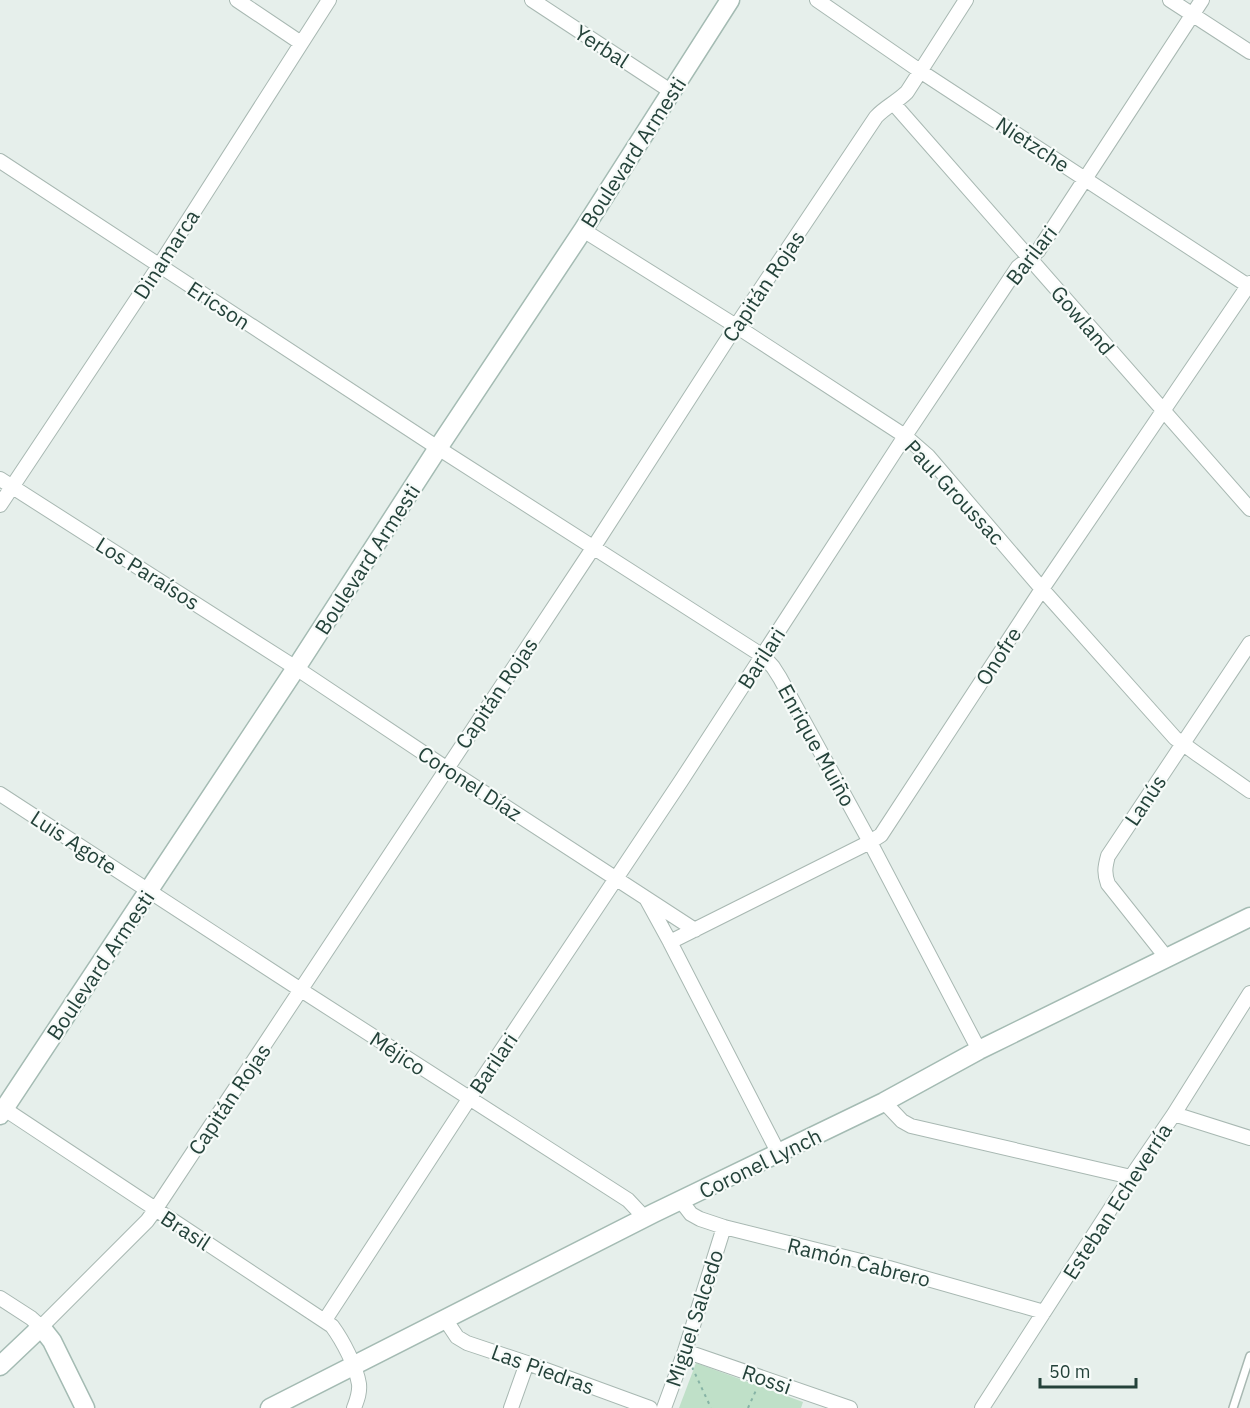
<svg xmlns="http://www.w3.org/2000/svg" width="1250" height="1408" font-family="'IBM Plex Sans',sans-serif">
  <rect width="100%" height="100%" fill="#e6efeb"/>
  <!-- green -->
  <path fill="#bfe0c8" d="M 696,1363 L 803,1402 L 801,1408 L 679,1408 Z"/>
  <g fill="none" stroke-linecap="round" stroke-linejoin="round">
    <defs>
      <path id="lane" d="M 1233,1408 L 1250,1356"/>
      <path id="street" d="M 237,0 L 301,43
        M 532,0 L 672,92
        M 817,0 L 920,71 L 1250,287
        M 1170,0 L 1250,52
        M 894,104 L 1250,509
        M 0,161 L 438,448 L 763,656 L 773,667 L 780,678 L 870,842 L 979,1050
        M 583,230 L 736,326 L 905,436 L 928,456 L 1042,589 L 1175,738 L 1197,754 L 1250,791
        M 0,479 L 296,668 L 446,768 L 695,930
        M 0,505 L 159,266 L 329,0
        M 0,794 L 301,990 L 628,1200 L 645,1218
        M 647,900 L 670,942 L 779,1154
        M 670,942 L 870,842 L 881,835 L 1042,589 L 1250,283
        M 1166,957 L 1108,884 C 1104,873 1105,867 1108,856 L 1250,643
        M 884,1102 L 902,1121 L 911,1126 L 1131,1177
        M 0,1106 L 332,1326 C 343,1341 356,1366 359,1384 C 360,1393 357,1400 354,1408
        M 1174,1114 L 1250,1138
        M 681,1201 L 691,1214 L 700,1219 L 724,1227 L 889,1268 L 1044,1312
        M 0,1298 L 31,1318 L 41,1327 L 147,1221 L 155,1210 L 593,548 L 736,326 L 876,117 C 885,107 897,102 907,92 L 966,0
        M 445,1319 L 457,1337 L 467,1343 L 527,1363 L 650,1408
        M 325,1320 L 469,1099 L 681,781 L 905,436 L 1018,267 L 1038,251 L 1202,0
        M 685,1351 L 850,1408
        M 511,1408 L 527,1363
        M 664,1408 L 685,1351 L 724,1227
        M 982,1408 L 1131,1177 L 1174,1114 L 1250,993"/>
      <path id="secondary" d="M 0,1115 L 296,668 L 438,448 L 583,230 L 730,0
        M 0,1366 L 41,1327 L 52,1341 L 85,1408
        M 270,1408 L 654,1213 L 884,1102 L 979,1050 L 1250,917"/>
    </defs>
    <!-- lane casing -->
    <use href="#lane" stroke="#a8b8b2" stroke-width="10"/>
    <!-- street casing -->
    <use href="#street" stroke="#a8b8b2" stroke-width="16"/>
    <!-- secondary casing -->
    <use href="#secondary" stroke="#a4bbb3" stroke-width="21"/>
    <!-- path -->
    <path stroke="#86b3a5" stroke-width="2" stroke-dasharray="3 4.5" stroke-linecap="butt" d="M 692,1367 L 711,1408
      M 748,1408 L 757,1388"/>
    <!-- lane -->
    <use href="#lane" stroke="#fff" stroke-width="7"/>
    <!-- street -->
    <use href="#street" stroke="#fff" stroke-width="14"/>
    <!-- secondary -->
    <use href="#secondary" stroke="#fff" stroke-width="18"/>
  </g>
  <g text-anchor="middle" dominant-baseline="central" stroke-width="4.5" stroke-linejoin="round" paint-order="stroke">
    <!-- street labels -->
    <g font-size="21" fill="#24423a" stroke="#f7fbf9">
      <text transform="translate(602 46) rotate(33)">Yerbal</text>
      <text transform="translate(1033 144) rotate(33)">Nietzche</text>
      <text transform="translate(633 152) rotate(-57)">Boulevard Armesti</text>
      <text transform="translate(166 254) rotate(-57)">Dinamarca</text>
      <text transform="translate(1031 255) rotate(-52)">Barilari</text>
      <text transform="translate(763 286) rotate(-56)">Capitán Rojas</text>
      <text transform="translate(219 305) rotate(33)">Ericson</text>
      <text transform="translate(1083 320) rotate(49)">Gowland</text>
      <text transform="translate(955 492) rotate(47)">Paul Groussac</text>
      <text transform="translate(367 559) rotate(-57)">Boulevard Armesti</text>
      <text transform="translate(148 573) rotate(32)">Los Paraísos</text>
      <text transform="translate(998 656) rotate(-57)">Onofre</text>
      <text transform="translate(761 658) rotate(-57)">Barilari</text>
      <text transform="translate(496 693) rotate(-56)">Capitán Rojas</text>
      <text transform="translate(817 745) rotate(61)">Enrique Muiño</text>
      <text transform="translate(470 783) rotate(33)">Coronel Díaz</text>
      <text transform="translate(1145 800) rotate(-56)">Lanús</text>
      <text transform="translate(74 842) rotate(33)">Luis Agote</text>
      <text transform="translate(100 965) rotate(-56)">Boulevard Armesti</text>
      <text transform="translate(398 1053) rotate(33)">Méjico</text>
      <text transform="translate(493 1063) rotate(-56)">Barilari</text>
      <text transform="translate(229 1099) rotate(-56)">Capitán Rojas</text>
      <text transform="translate(760 1163) rotate(-26)">Coronel Lynch</text>
      <text transform="translate(1117 1201) rotate(-57)">Esteban Echeverría</text>
      <text transform="translate(186 1230) rotate(33)">Brasil</text>
      <text transform="translate(859 1262) rotate(14)">Ramón Cabrero</text>
      <text transform="translate(694 1318) rotate(-72)">Miguel Salcedo</text>
      <text transform="translate(543 1369) rotate(20)">Las Piedras</text>
      <text transform="translate(767 1379) rotate(19)">Rossi</text>
    </g>
  </g>
  <!-- scale -->
  <path d="M1040 1378v9h96v-9" fill="none" stroke="#24423a" stroke-width="3"/>
  <text x="1049" y="1378" font-size="18" fill="#24423a" stroke="#f7fbf9" stroke-width="4.5" paint-order="stroke">50 m</text>
</svg>
